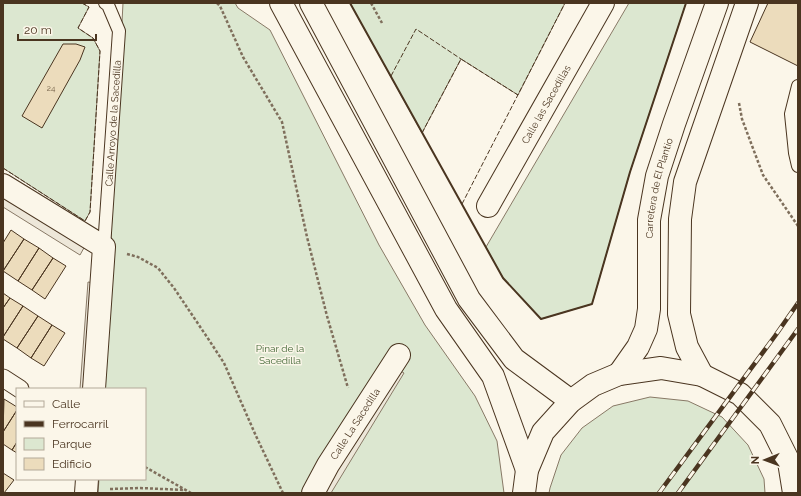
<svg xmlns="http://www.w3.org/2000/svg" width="801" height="496" font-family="Raleway,sans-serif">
  <rect width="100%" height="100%" fill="#fbf6e9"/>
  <!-- green -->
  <path fill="#dce7d0" stroke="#887966" d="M 3,3 L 82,3 L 89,7 L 78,28 L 93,38 L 100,51 L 90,212 L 85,221 L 3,168 Z
    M 123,3 L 235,3 L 238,8 L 270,30 L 379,245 L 425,325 L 475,396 L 497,441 L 504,493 L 98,493 L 99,479 L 145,479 L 145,389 L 103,389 Z
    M 350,3 L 565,3 L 518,95 L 461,59 L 422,133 Z
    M 629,3 L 686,3 L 630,172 L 592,304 L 541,319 L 503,278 L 486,247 Z
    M 650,397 L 688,401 L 722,417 L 748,445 L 764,479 L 765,493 L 549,493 L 550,488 L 561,455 L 582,428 L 613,406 Z"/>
  <!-- parking -->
  <path fill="#ede7d9" stroke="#887966" d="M 3,194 L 85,246 L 80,255 L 3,207 Z
    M 88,282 L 95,283 L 87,389 L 80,389 Z
    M 397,369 L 404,373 L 331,493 L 322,493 Z"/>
  <!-- building -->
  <path fill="#ecdcbc" stroke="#4a3520" d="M 768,3 L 798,3 L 798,66 L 750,42 Z
    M 63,44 L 76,44 L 85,47 L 80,60 L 42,128 L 22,116 Z
    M 11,230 L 24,239 L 3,271 L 3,243 Z
    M 24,239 L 39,248 L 18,281 L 3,271 Z
    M 39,248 L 53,258 L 32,290 L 18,281 Z
    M 53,258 L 66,266 L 45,299 L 32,290 Z
    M 3,293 L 10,298 L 3,308 Z
    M 10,298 L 23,306 L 3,337 L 3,308 Z
    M 23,306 L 38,316 L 17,348 L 3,339 L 3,337 Z
    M 38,316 L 52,325 L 31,358 L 17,348 Z
    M 52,325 L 65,333 L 44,366 L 31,358 Z
    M 4,399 L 17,407 L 17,410 L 3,432 Z
    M 17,410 L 17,442 L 12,450 L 3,444 L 3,432 Z
    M 17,442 L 17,453 L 12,450 Z
    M 3,473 L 14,480 L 4,493 L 3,493 Z"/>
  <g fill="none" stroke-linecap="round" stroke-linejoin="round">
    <defs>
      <g id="service">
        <path d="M 798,86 L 791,114 L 795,153 L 798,166"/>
        <path id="s1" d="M 104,247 L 119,31 L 108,5 L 105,3"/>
      </g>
      <path id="pedestrian" d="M 3,378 L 20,389"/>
      <g id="minor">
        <path d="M 3,185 L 104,247 L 94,389"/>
        <path id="s2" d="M 488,206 L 603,3"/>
        <path d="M 86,493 L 87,479"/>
        <path id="s3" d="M 313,493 L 328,465 L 399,355"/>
      </g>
      <g id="tertiary">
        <path id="s4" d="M 619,374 L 638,347 L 646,329 L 649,309 L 649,220 L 657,176 L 674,124 L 717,3"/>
        <path d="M 702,375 L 687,347 L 679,314 L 680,219 L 685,182 L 747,3"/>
        <path d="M 524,493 L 527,470 L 543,432 L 571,401 L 593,385 L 619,374 L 661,368 L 702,375 L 740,394 L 770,424 L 789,462 L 794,493"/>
      </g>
      <path id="motorway" d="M 281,3 L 446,309 L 493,376 L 527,470
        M 311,3 L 469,299 L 514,359 L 571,401"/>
    </defs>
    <!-- service casing -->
    <use href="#service" stroke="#4a3520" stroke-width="14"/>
    <!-- pedestrian casing -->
    <use href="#pedestrian" stroke="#4a3520" stroke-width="19"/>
    <!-- minor casing -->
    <use href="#minor" stroke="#4a3520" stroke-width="24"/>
    <!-- tertiary casing -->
    <use href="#tertiary" stroke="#4a3520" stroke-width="24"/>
    <!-- motorway casing -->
    <use href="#motorway" stroke="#4a3520" stroke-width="24"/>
    <!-- path -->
    <path stroke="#7f6f5c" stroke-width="2.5" stroke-dasharray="3 2" stroke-linecap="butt" d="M 217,3 L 220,6 L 243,57 L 282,122 L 307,237 L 327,316 L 348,388
      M 371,3 L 382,23
      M 739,103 L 742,119 L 763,175 L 798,226
      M 127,254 L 138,257 L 158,268 L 174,288 L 209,340 L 224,363 L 256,436 L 283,493
      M 145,467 L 191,493
      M 110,489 L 140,488 L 185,490"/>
    <!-- service -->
    <use href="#service" stroke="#fbf6e9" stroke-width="12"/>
    <!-- pedestrian -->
    <use href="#pedestrian" stroke="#fbf6e9" stroke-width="17"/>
    <!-- minor -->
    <use href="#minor" stroke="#fbf6e9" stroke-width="22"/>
    <!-- tertiary -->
    <use href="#tertiary" stroke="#fbf6e9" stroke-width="22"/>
    <!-- motorway -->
    <use href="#motorway" stroke="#fbf6e9" stroke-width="22"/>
    <defs>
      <path id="rail" d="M 659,493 L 775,336 L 798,303
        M 678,493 L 798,329"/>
    </defs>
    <!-- rail casing -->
    <use href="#rail" stroke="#4a3520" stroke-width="4.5"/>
    <!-- rail -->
    <use href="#rail" stroke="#fbf6e9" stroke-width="3" stroke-dasharray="9" stroke-linecap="butt"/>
    <!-- fence -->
    <path stroke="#4a3520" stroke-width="1" stroke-dasharray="5 2" stroke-linecap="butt" d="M 391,76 L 416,29 L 461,59
      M 422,133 L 461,59 L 518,95
      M 3,168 L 85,221 L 90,212 L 100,51 L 93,38 L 78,28 L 89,7 L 82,3
      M 462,204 L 565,3"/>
    <!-- wall -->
    <path stroke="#4a3520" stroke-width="2" d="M 350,3 L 503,278 L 541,319 L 592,304 L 630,172 L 686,3"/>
  </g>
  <g text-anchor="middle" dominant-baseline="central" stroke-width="3" stroke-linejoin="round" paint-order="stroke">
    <!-- number labels -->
    <g font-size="8" fill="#725f47">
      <text x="51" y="88">24</text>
    </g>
    <!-- street labels -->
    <g font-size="10" fill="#4a3520" stroke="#fbf6e9">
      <text stroke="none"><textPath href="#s2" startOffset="117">Calle las Sacedillas</textPath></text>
      <text stroke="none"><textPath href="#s1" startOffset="124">Calle Arroyo de la Sacedilla</textPath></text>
      <text stroke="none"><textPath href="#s4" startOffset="195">Carretera de El Plantío</textPath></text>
      <text stroke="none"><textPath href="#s3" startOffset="81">Calle La Sacedilla</textPath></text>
    </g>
    <!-- park labels -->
    <g font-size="10" fill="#436837" stroke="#fbf6e9">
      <text x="280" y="348">Pinar de la<tspan x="280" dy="12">Sacedilla</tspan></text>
    </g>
  </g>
  <!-- border -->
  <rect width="801" height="496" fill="none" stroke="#4a3520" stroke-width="8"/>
  <!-- legend -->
  <rect x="16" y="388" width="130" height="92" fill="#fbf6e9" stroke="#b4a999"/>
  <rect x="24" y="401" width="20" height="6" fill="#fbf6e9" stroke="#b4a999"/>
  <text x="52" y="408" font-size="12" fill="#4a3520">Calle</text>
  <rect x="24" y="421" width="20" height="6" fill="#4a3520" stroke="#b4a999"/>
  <text x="52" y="428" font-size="12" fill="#4a3520">Ferrocarril</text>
  <rect x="24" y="438" width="20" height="12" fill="#dce7d0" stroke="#b4a999"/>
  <text x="52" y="448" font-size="12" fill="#4a3520">Parque</text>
  <rect x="24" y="458" width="20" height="12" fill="#ecdcbc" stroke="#b4a999"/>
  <text x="52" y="468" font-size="12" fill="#4a3520">Edificio</text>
  <!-- north arrow -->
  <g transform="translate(765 460) rotate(269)" stroke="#fbf6e9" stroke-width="3" paint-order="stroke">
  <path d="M0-3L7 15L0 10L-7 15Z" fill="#4a3520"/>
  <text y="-6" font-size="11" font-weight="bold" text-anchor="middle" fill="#4a3520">N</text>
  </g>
  <!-- scale -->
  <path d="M18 34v6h78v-6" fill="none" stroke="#4a3520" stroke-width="2"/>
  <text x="24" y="34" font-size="12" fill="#4a3520" stroke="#fbf6e9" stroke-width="3" paint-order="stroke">20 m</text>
</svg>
